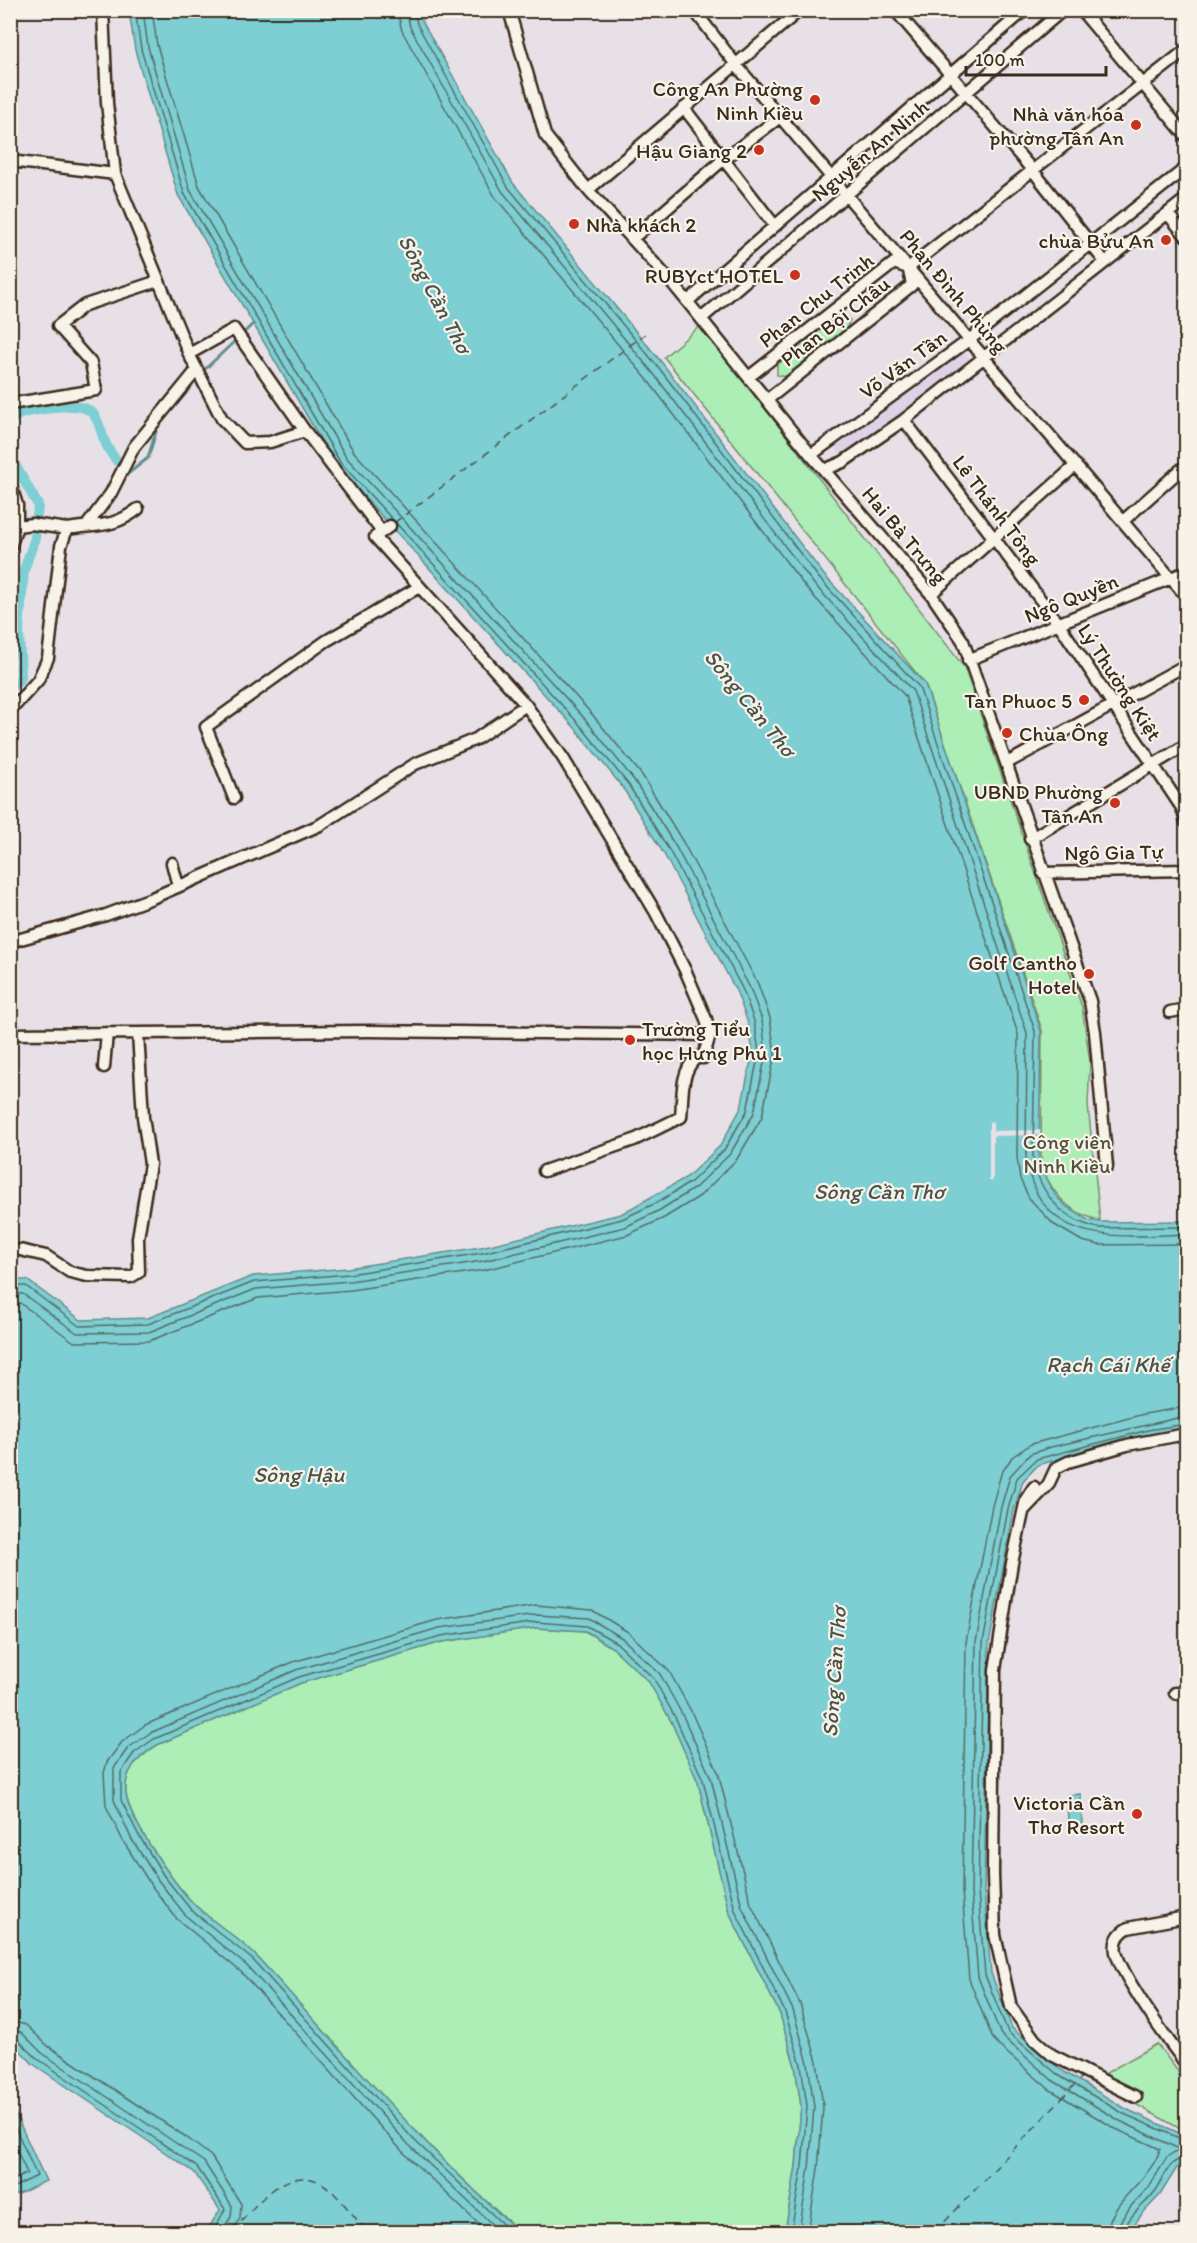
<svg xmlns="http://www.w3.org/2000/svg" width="1197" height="2243" font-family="Itim,sans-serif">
  <rect width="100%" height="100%" fill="#e8e0e7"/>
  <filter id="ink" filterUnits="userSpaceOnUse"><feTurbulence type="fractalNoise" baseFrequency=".0167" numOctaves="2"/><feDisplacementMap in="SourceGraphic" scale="12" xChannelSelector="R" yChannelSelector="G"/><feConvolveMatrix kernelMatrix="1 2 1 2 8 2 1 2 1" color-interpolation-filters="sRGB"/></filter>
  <g filter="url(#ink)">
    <!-- built -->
    <path fill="#ded3e6" d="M 963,349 L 973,363 L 846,461 L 835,447 Z"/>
    <!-- green -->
    <path fill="#adeeb7" stroke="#748c6a" stroke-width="1.5" d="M 843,315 L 850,320 L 845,331 L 787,377 L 777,375 L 777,365 L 835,318 Z
      M 701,325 L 964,667 L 1082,1007 L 1090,1062 L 1088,1105 L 1100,1220 C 1068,1214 1046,1189 1041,1157 L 1042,1030 L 925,684 L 664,357 Z
      M 536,1628 L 585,1631 L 613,1648 L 649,1682 L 671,1721 L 698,1782 L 729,1912 L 780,2014 L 795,2066 L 801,2106 L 796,2166 L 785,2232 L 520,2232 C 425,2149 344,2052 259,1959 C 241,1939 216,1925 196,1906 C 176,1887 134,1826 127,1799 C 121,1773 137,1758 157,1745 L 301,1683 L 442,1642 Z
      M 1157,2044 L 1186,2082 L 1186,2132 L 1099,2084 L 1106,2073 Z"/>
    <!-- water -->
    <path fill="#7dcfd3" stroke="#638d8b" stroke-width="1.5" d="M 129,11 L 420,11 L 422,21 L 513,183 L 663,364 L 824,575 L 925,684 L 1041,1031 L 1039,1157 L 1042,1172 L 1056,1196 L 1067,1207 L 1088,1220 L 1100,1222 L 1186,1221 L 1186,1429 L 1055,1460 L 1038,1465 L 1023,1481 L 1014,1510 L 989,1644 L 984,1892 L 991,1973 L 1012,2028 L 1061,2070 L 1126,2109 L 1186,2136 L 1186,2170 L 1178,2166 L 1160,2195 L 1142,2214 L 1129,2232 L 785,2232 L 796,2166 L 801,2106 L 795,2066 L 780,2014 L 729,1912 L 698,1782 L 671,1721 L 649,1682 L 613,1648 L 586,1631 L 536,1628 L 442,1642 L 301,1683 L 157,1745 C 137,1758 121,1773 127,1799 C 134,1826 176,1887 196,1906 C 216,1925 241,1939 259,1959 C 344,2052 425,2149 520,2232 L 206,2232 L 220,2210 L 194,2172 L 33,2064 L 11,2041 L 10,1280 L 27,1280 L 81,1320 L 148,1318 L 253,1276 L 348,1268 L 481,1247 L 621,1214 L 687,1177 L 720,1146 L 741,1108 L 753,1051 L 748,1023 L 737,993 L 664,854 L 623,788 L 575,728 L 336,466 L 178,195 L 135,50 Z
      M 1081,1794 L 1082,1824 L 1068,1825 L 1067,1795 Z
      M 10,2102 L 46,2181 L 19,2194 L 11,2195 Z"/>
    <!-- pier -->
    <path fill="#e8e0e7" d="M 989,1122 L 993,1122 L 993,1131 L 1040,1130 L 1040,1135 L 993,1136 L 993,1181 L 989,1181 Z"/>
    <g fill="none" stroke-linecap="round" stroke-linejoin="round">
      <!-- shore -->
      <path stroke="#556c66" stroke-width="1.5" d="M 135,10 L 141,49 L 184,193 L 340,462 L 393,520
        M 397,10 L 402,31 L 495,197 L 646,378 L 807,589 L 905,696 L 1018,1034 L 1017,1157 L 1020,1179 L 1029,1198 L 1053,1224 L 1082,1241 L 1099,1245 L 1186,1244
        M 406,10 L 410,27 L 502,191 L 653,373 L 813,583 L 913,691 L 1027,1033 L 1026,1157 C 1038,1248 1118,1237 1186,1234
        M 414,10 L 417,24 L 508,187 L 659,368 L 819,578 L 919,687 L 1035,1031 L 1033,1157 C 1039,1193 1063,1222 1100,1228 L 1186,1227
        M 10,1286 L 26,1286 L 79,1326 L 148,1324 L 254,1282 L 349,1274 L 482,1253 L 622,1219 L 656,1203 L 691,1182 L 724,1150 L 747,1111 L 759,1052 L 754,1021 L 743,990 L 669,850 L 628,784 L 580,725 L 396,523
        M 10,1293 L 23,1294 L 77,1333 L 149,1332 L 256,1289 L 350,1281 L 483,1261 L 625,1227 L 660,1210 L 695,1188 L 730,1154 L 754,1113 L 766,1053 L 762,1020 L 750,988 L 676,847 L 634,780 L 585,719 L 346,457 L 190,190 L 148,47 L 143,10
        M 10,1302 L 20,1303 L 74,1342 L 149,1341 L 258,1298 L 351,1290 L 484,1270 L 627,1235 L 664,1218 L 700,1196 L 737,1159 L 762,1117 L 775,1054 L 770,1018 L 758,984 L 683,842 L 642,775 L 591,713 L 354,452 L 199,186 L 157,45 L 152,10
        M 1186,1424 L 1148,1430 L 1037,1459 L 1017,1478 L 1008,1509 L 983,1643 L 978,1892 L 985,1975 L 1008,2032 L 1058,2075 L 1124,2114 L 1186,2141
        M 10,2021 L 26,2025 L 48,2046 L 186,2137 L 211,2156 L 241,2204 L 240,2218 L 232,2232
        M 10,2030 L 21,2032 L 42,2053 L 204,2162 L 232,2206 L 231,2217 L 221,2232
        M 10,2037 L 17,2039 L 38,2059 L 197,2167 L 225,2209 L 213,2232
        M 10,2116 L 37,2176 L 10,2189
        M 10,2135 L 27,2173 L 10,2182
        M 487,2232 L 402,2151 L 241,1972 L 177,1919 L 151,1885 L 123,1841 L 106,1806 L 104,1773 L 107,1762 L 122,1742 L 145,1725 L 293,1662 L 437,1620 L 536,1605 L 592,1610 L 628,1632 L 669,1671 L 691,1711 L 718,1772 L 751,1904 L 800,2004 L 817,2061 L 823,2107 L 818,2169 L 808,2232
        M 500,2232 L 409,2145 L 247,1966 L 186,1916 L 158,1880 L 131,1838 L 114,1800 L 114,1768 L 128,1748 L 150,1733 L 296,1670 L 439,1628 L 537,1615 L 589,1618 L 622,1638 L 660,1674 L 683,1716 L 711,1778 L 742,1907 L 793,2010 L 808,2063 L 814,2107 L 809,2168 L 799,2232
        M 511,2232 L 414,2140 L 253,1960 L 191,1910 L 164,1876 L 138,1834 L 121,1800 L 121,1772 L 134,1753 L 154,1739 L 299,1677 L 441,1636 L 536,1622 L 587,1626 L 617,1643 L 654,1679 L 676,1719 L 703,1780 L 735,1910 L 785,2012 L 801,2065 L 807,2106 L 802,2167 L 791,2232
        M 1108,2232 C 1109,2200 1152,2180 1160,2149 L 1116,2129 L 1049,2089 L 998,2045 L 992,2037 L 969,1979 L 962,1891 L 966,1642 L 992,1506 L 1001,1474 L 1012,1457 L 1031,1444 L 1144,1414 L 1186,1407
        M 1117,2232 L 1118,2225 L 1131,2206 L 1149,2187 L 1167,2157 L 1179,2149 L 1120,2121 L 1052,2080 L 1001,2035 L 978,1977 L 971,1892 L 976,1642 L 1001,1507 L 1010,1476 L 1030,1454 L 1051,1447 L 1186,1416
        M 1124,2232 C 1127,2215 1147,2204 1156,2190 C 1163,2181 1167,2163 1179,2160 L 1186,2163"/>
      <!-- stream -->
      <path stroke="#638d8b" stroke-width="3" d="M 202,372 L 253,324
        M 129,473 L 148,458 L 158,425"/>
      <!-- canal -->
      <path stroke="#7dcfd3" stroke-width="10" d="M 10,420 C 21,411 36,411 50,408 C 114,397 88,432 119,463
        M 10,456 L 38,505 L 35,538 L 24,570 L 19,630 L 21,678 L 10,688"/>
      <!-- ferry -->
      <path stroke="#4c534b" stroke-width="1.5" stroke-dasharray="8 6" stroke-linecap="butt" d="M 394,523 L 645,334
        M 232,2232 C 253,2209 286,2161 323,2184 C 335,2191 357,2221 368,2232
        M 935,2232 L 1082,2077"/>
      <defs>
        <path id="minor" d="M 103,10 L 107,103 L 115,174 L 189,354 L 234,329 L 305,431 L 382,532
          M 509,10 L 545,135 L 588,190 L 674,285 L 811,455 L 931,594 L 963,641 L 1090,1001 L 1095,1032 L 1107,1167
          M 694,10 L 737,66 L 1186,596
          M 895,10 L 1034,172 L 1105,262
          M 1081,10 L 1186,136
          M 684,108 L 775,226
          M 10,161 L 115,174
          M 588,190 L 800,10
          M 1168,214 L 1186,236
          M 632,239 L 724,159 L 780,117
          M 908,268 L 1186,50
          M 688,301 L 1025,10
          M 702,318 L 1063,10
          M 189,354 L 222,419 L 245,443 L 270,442 L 305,431
          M 750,376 L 894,263 L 908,268
          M 768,399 L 912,285 L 909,271
          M 10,404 L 96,390 L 91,363 L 58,326 L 85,305 L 158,281
          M 904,420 L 1059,624 L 1182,808 L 1186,822
          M 811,455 L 969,340 L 1186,168
          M 824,470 L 843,462 L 904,420 L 1186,199
          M 10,483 L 17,505 L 17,526 L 32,524 L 67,529
          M 1123,521 L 1186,465
          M 88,524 L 111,493 L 134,447 L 196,371
          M 10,548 L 17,526
          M 931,594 L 1076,465
          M 968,660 L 1186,572
          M 10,711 L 38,680 L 48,658 L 61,546 L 67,529 C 97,524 112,529 138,509
          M 1007,763 L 1186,665
          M 234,798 L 206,727 L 326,641 L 419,587
          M 1030,839 L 1186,745
          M 172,863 L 178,886
          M 1043,873 L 1186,870
          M 10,942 L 106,915 L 152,898 L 320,825 L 415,764 L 476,739 L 526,705
          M 1170,1012 L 1186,1009
          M 10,1017 L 14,1034
          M 10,1034 L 369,1031 L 710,1035 L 706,1019 L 686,972 L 656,913 L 563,758 L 526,705 L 375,537 L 390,526
          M 104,1067 L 107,1033
          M 544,1171 L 634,1140 L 681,1117 C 683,1097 680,1072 696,1058 L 703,1058 L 710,1035
          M 20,1250 L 46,1256 L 70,1272 L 87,1276 L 131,1277 L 139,1272 L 138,1238 L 150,1164 L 143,1117 L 138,1033
          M 1034,1487 L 1026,1499 L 1012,1563 L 995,1670 L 993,1874 L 995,1935 L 1011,2007 L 1035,2040 L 1052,2055 L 1136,2097
          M 1024,1510 L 1048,1485 L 1056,1468 L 1068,1462 L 1127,1445 L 1186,1434
          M 1175,1693 L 1186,1695
          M 1186,1917 L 1128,1928 C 1119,1933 1114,1941 1116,1952 C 1122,1977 1169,2042 1186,2064"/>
      </defs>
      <!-- minor casing -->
      <use href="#minor" stroke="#3b2a1e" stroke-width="15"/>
      <!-- minor -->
      <use href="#minor" stroke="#f7f3e8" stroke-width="10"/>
    </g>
  </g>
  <!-- markers -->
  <g fill="#c8321e" stroke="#f7f3e8" stroke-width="2">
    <circle cx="815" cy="100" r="6"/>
    <circle cx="1136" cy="125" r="6"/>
    <circle cx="759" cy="150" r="6"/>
    <circle cx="574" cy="224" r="6"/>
    <circle cx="1166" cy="240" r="6"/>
    <circle cx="795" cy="275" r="6"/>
    <circle cx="1084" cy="700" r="6"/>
    <circle cx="1007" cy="733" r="6"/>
    <circle cx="1115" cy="803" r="6"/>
    <circle cx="1089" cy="974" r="6"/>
    <circle cx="630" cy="1040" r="6"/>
    <circle cx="1137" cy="1814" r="6"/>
  </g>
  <g text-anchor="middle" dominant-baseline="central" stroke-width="4.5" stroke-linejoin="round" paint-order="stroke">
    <!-- poi labels -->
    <g font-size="21" fill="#3b2a1e" stroke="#f7f3e8" text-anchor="end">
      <text x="803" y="88">Công An Phường<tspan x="803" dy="24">Ninh Kiều</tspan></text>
      <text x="1124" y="113">Nhà văn hóa<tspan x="1124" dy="24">phường Tân An</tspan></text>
      <text x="747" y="150">Hậu Giang 2</text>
      <text x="586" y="224" text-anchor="start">Nhà khách 2</text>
      <text x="1154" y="240">chùa Bửu An</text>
      <text x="783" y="275">RUBYct HOTEL</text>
      <text x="1072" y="700">Tan Phuoc 5</text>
      <text x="1019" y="733" text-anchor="start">Chùa Ông</text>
      <text x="1103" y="791">UBND Phường<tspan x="1103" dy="24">Tân An</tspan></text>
      <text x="1077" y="962">Golf Cantho<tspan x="1077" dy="24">Hotel</tspan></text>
      <text x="642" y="1028" text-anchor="start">Trường Tiểu<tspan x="642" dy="24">học Hưng Phú 1</tspan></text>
      <text x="1125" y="1802">Victoria Cần<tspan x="1125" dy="24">Thơ Resort</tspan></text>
    </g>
    <!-- street labels -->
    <g font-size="21" fill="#3b2a1e" stroke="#f7f3e8">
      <text transform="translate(870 150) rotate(-40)">Nguyễn An Ninh</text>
      <text transform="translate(954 291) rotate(50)">Phan Đình Phùng</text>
      <text transform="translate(816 300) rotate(-38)">Phan Chu Trinh</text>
      <text transform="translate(835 321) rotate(-38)">Phan Bội Châu</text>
      <text transform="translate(903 364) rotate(-36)">Võ Văn Tần</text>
      <text transform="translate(997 510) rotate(53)">Lê Thánh Tông</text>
      <text transform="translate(905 535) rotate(50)">Hai Bà Trưng</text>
      <text transform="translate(1071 598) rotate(-22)">Ngô Quyền</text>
      <text transform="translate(1120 682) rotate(57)">Lý Thường Kiệt</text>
      <text transform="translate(1114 852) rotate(-1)">Ngô Gia Tự</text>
    </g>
    <!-- park labels -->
    <g font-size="21" fill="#52513d" stroke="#f7f3e8">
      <text x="1067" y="1141">Công viên<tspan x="1067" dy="24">Ninh Kiều</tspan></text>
    </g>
    <!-- water labels -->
    <g font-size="22" font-style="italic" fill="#4c534b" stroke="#f7f3e8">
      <text transform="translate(435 294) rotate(62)">Sông Cần Thơ</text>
      <text transform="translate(750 703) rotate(51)">Sông Cần Thơ</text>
      <text x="879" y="1191">Sông Cần Thơ</text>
      <text x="1108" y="1364">Rạch Cái Khế</text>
      <text x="299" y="1474">Sông Hậu</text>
      <text transform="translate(834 1672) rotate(-86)">Sông Cần Thơ</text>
    </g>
  </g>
  <!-- margin -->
  <rect width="1197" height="2243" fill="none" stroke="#f7f3e8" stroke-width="36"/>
  <rect x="18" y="18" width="1161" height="2207" fill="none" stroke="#3b2a1e" stroke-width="2" filter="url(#ink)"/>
  <!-- scale -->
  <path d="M966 66v9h140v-9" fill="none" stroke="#3b2a1e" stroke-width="3"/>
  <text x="975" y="66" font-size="18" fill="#3b2a1e" stroke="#f7f3e8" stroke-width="4.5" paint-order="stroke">100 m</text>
</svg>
